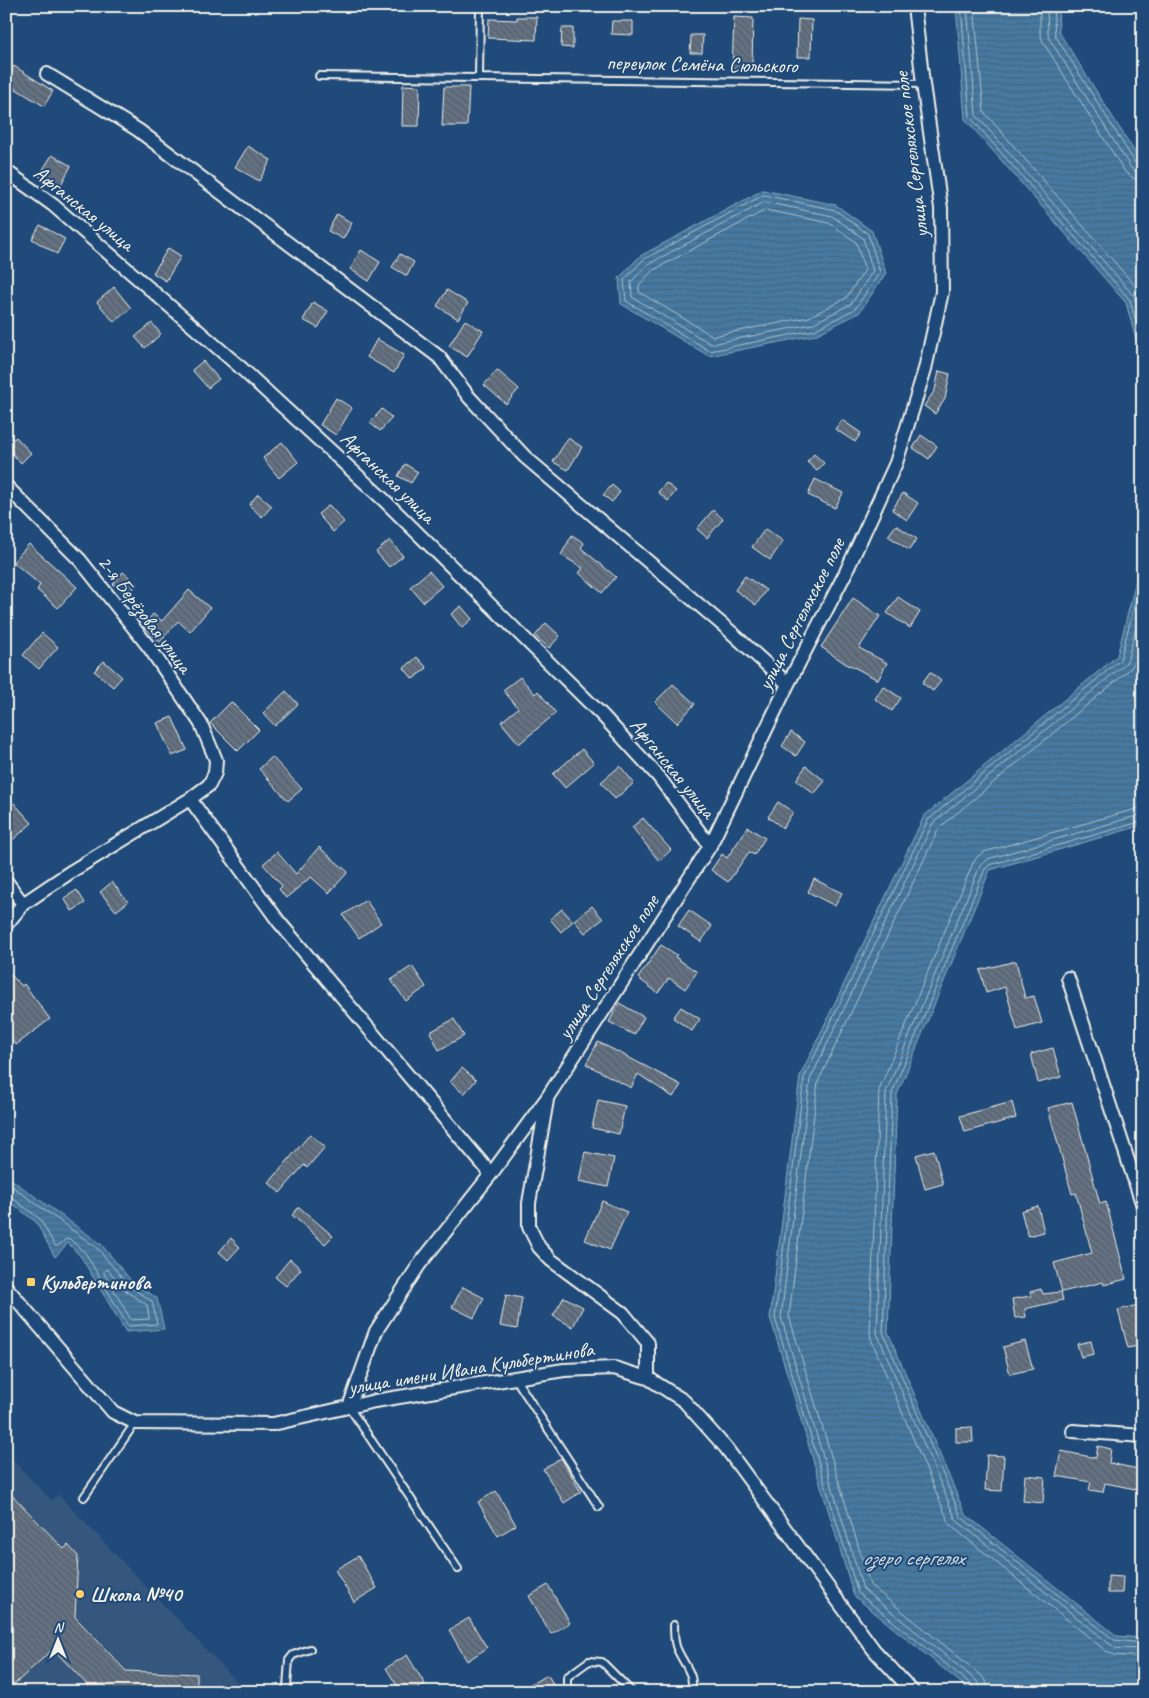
<svg xmlns="http://www.w3.org/2000/svg" width="1149" height="1698" font-family="Caveat,sans-serif">
  <style>
    .built { fill: #34567d }
    .water { fill: url(#water-rules); stroke: #8aa9be }
    .lines { fill: none; stroke-linecap: round; stroke-linejoin: round }
    .shore { stroke: #aec1cc; stroke-width: 1 }
    .building { fill: url(#building-back-hatch); stroke: #f4f1e8 }
    .lane-casing { stroke: #f4f1e8; stroke-width: 10 }
    .street-casing { stroke: #f4f1e8; stroke-width: 16 }
    .lane { stroke: #1f4a7a; stroke-width: 6 }
    .street { stroke: #1f4a7a; stroke-width: 12 }
    .poi-dot { fill: #ffd166; stroke: #1f4a7a; stroke-width: 2 }
    .labels { text-anchor: middle; stroke-width: 4; stroke-linejoin: round; paint-order: stroke }
    .street-label { font-size: 21px; fill: #f4f1e8; stroke: #1f4a7a }
    .poi-label { font-size: 21px; font-weight: bold; fill: #f4f1e8; stroke: #1f4a7a; text-anchor: start }
    .water-label { font-size: 22px; font-style: italic; fill: #dadfde; stroke: #1f4a7a }
  </style>
  <defs>
    <pattern id="water-rules" width="6" height="5" patternUnits="userSpaceOnUse" patternTransform="scale(1.25)"><rect width="6" height="5" fill="#4479a2"/><path d="M0 2.5h6" fill="none" stroke="#466379"/></pattern>
    <pattern id="building-back-hatch" width="6" height="6" patternUnits="userSpaceOnUse" patternTransform="scale(1.25)"><rect width="6" height="6" fill="#647283"/><path d="M-1 5l2 2M0 0l6 6M5-1l2 2" fill="none" stroke="#565d64"/></pattern>
  </defs>
  <rect width="100%" height="100%" fill="#1f4a7a"/>
  <filter id="ink" filterUnits="userSpaceOnUse"><feTurbulence type="fractalNoise" baseFrequency=".02" numOctaves="2"/><feDisplacementMap in="SourceGraphic" scale="10" xChannelSelector="R" yChannelSelector="G"/><feConvolveMatrix kernelMatrix="1 2 1 2 8 2 1 2 1" color-interpolation-filters="sRGB"/></filter>
  <g filter="url(#ink)">
    <path class="built" d="M6 1453 51 1500 58 1494 243 1688 239 1692H6Z"/>
    <path class="water" d="M956 6H1058L1059 32 1143 165V365L1126 303 965 119Z
      M763 190 836 205 872 231 886 273 859 313 815 335 709 356 621 304 619 278 640 256Z
      M1143 553V825L990 870 897 1095 888 1332 965 1514 1117 1636 1143 1638V1692H972L854 1596 770 1317 800 1076 924 816 1117 656Z
      M8 1177 101 1244 134 1284 157 1298 164 1329 126 1332 81 1257 68 1243 55 1257 36 1222 6 1199V1181Z"/>
    <g class="lines">
      <path class="shore" d="M961 6 970 117 1130 300 1143 346
        M967 6 976 115 1134 296 1143 323
        M974 6 984 112 1143 295
        M1040 6V33L1043 42 1125 172 1133 178 1143 181
        M1047 6 1048 33 1049 38 1131 168 1136 172 1143 173
        M1053 6 1055 35 1136 164 1143 167
        M764 195 835 210 868 234 880 272 855 309 814 330 710 351 626 301 624 280 643 260Z
        M765 202 832 216 863 238 873 271 851 304 812 324 711 344 632 297 631 282 647 265Z
        M766 210 829 223 856 242 865 270 846 298 809 317 713 336 639 292V285L652 271Z
        M1143 807 984 852 978 856 973 863 879 1090 870 1332 871 1339 950 1525 1106 1651 1115 1655 1143 1657
        M1143 814 988 859 980 866 886 1092 877 1333 956 1520 1111 1645 1116 1648 1143 1649
        M1143 821 989 865 985 869 892 1093 883 1332 961 1517 1114 1640 1143 1643
        M6 1182 97 1248 130 1287 152 1301 157 1324 128 1326 86 1254 70 1239 65 1240 58 1246H55L40 1219 11 1197 6 1196
        M105 1270H108L127 1292 147 1305 149 1317V1319L131 1320 104 1273Z
        M975 1692 973 1686 858 1593 775 1318 804 1078 928 820 1120 660 1143 573
        M981 1692 980 1686 977 1681 863 1589 781 1317 810 1080 933 823 1125 664 1128 659 1143 599
        M989 1692 987 1684 982 1676 870 1585 789 1316 818 1082 939 828 1129 670 1135 662 1143 630"/>
    </g>
    <path class="building" d="M517 17H537L536 40 488 38 489 19 517 20Z
      M734 17 753 18 752 70 732 69Z
      M798 19 812 20 811 57H797Z
      M612 21H633V35L611 34Z
      M562 28H573V48L561 47Z
      M691 35H703L702 53H690Z
      M14 66 53 91 44 106 6 83V80Z
      M403 85 420 86 419 126H402Z
      M444 87H469L467 126H442Z
      M248 146 271 160 259 181 235 167Z
      M52 155 71 166 59 188 39 176Z
      M337 214 352 223 343 239 328 231Z
      M40 225 65 239 57 254 32 239Z
      M168 248 181 256 166 281 153 273Z
      M361 250 380 262 369 281 350 269Z
      M400 254 414 262 407 276 392 267Z
      M114 287 131 308 114 322 97 302Z
      M447 290 468 303 458 319 437 306Z
      M313 302 328 311 318 328 303 320Z
      M465 320 483 331 467 357 449 346Z
      M152 323 161 334 145 348 135 337Z
      M377 339 404 355 394 373 367 357Z
      M203 361 219 379 208 388 192 370Z
      M497 370 519 389 506 404 484 385Z
      M939 371 950 374 945 399 935 414 924 406 935 390Z
      M336 398 352 408 336 435 320 425Z
      M382 409 392 418 380 431 370 423Z
      M842 420 861 433 855 442 835 429Z
      M921 435 937 446 929 459 913 448Z
      M16 437 31 453 21 463 6 447V445Z
      M568 438 582 447 568 470 553 462Z
      M282 442 298 462 279 478 263 458Z
      M814 454 824 463 817 471 807 462Z
      M405 464 418 472 411 483 398 476Z
      M815 479 843 493 835 508 808 495Z
      M666 483 676 491 668 501 658 492Z
      M612 485 620 492 612 502 603 495Z
      M903 493 918 503 907 520 892 510Z
      M258 494 272 506 262 517 249 505Z
      M329 505 344 522 333 532 318 514Z
      M713 510 723 519 707 538 697 529Z
      M896 525 917 539 909 550 888 536Z
      M765 529 783 541 770 560 752 547Z
      M572 535 584 543 581 548 616 577 602 593 579 573 583 568 561 555Z
      M390 540 403 556 389 567 376 552Z
      M29 544 77 587 58 608 37 590 40 585 13 562Z
      M429 571 442 586 423 602 410 587Z
      M123 572 137 584 127 596 113 584Z
      M745 576 766 590 756 605 735 590Z
      M189 590 210 608 190 632 178 621 160 642 143 626 153 614 162 621Z
      M898 597 920 612 910 628 887 613Z
      M853 598 880 616 859 648 887 663 878 680 850 665 849 666 821 647Z
      M461 606 472 619 462 628 451 614Z
      M546 623 560 636 549 648 535 636Z
      M42 633 58 647 39 669 23 655Z
      M417 657 427 668 413 679 404 668Z
      M104 661 122 677 113 687 94 671Z
      M930 672 941 681 933 691 922 683Z
      M520 677 535 694 538 691 556 713 519 744 501 722 518 708 503 690Z
      M673 684 695 704 677 723 655 702Z
      M883 686 901 698 892 711 875 699Z
      M286 691 298 704 275 726 263 713Z
      M231 702 259 730 238 751 210 723Z
      M172 717 187 750 172 756 157 723Z
      M791 732 805 742 796 756 782 746Z
      M582 749 594 763 565 788 553 774Z
      M272 757 302 789 288 801 259 769Z
      M620 766 634 783 615 799 601 782Z
      M806 766 825 781 814 794 796 780Z
      M778 802 793 812 783 828 768 817Z
      M14 803 32 823 6 846V809Z
      M643 818 671 850 659 861 632 827Z
      M748 827 765 838 754 855 749 852 728 882 711 870 722 854 727 858Z
      M319 847 348 872 329 893 311 877 286 898 279 889 282 886 263 864 277 852 296 874Z
      M814 879 842 893 835 906 808 892Z
      M112 882 128 902 116 911 100 892Z
      M77 890 85 903 72 911 64 898Z
      M366 900 381 923 359 938 343 915Z
      M592 906 603 919 585 933 574 920Z
      M562 909 573 921 561 932 550 919Z
      M689 910 712 926 701 942 678 926Z
      M661 945 677 955 675 957 697 972 685 989 669 978 658 993 638 978Z
      M1016 961 1025 998 1034 996 1042 1023 1017 1030 1005 987 986 993 980 970Z
      M412 966 426 987 406 1001 391 980Z
      M6 970 22 986 24 984 50 1019 16 1045 6 1032Z
      M619 1003 644 1017 634 1035 609 1022Z
      M681 1007 700 1019 692 1031 673 1018Z
      M454 1019 464 1036 439 1050 430 1032Z
      M598 1042 624 1055 681 1085 673 1097 638 1074 631 1088 586 1064Z
      M1053 1048 1061 1077 1038 1083 1031 1054Z
      M462 1068 476 1080 464 1094 450 1082Z
      M598 1100 625 1106 619 1134 592 1128Z
      M1012 1102 1016 1118 965 1132 960 1116Z
      M1072 1102 1100 1204 1106 1202 1126 1279 1104 1285 1103 1282 1062 1292 1054 1263 1092 1253 1076 1193 1072 1194 1048 1108Z
      M310 1134 325 1147 307 1168 304 1165 280 1193 269 1183Z
      M934 1150 943 1184 925 1189 916 1155Z
      M585 1152 614 1158 608 1187 579 1181Z
      M602 1201 627 1212 610 1250 585 1240Z
      M1038 1206 1044 1232 1028 1236 1021 1211Z
      M299 1207 333 1236 325 1244 292 1215Z
      M231 1238 240 1247 228 1260 219 1252Z
      M290 1259 301 1269 286 1286 275 1277Z
      M463 1287 484 1298 474 1318 452 1307Z
      M1041 1289 1043 1294 1061 1292 1063 1300 1025 1309 1026 1317 1015 1318 1012 1299 1031 1296 1030 1292Z
      M506 1295 522 1298 517 1329 500 1326Z
      M564 1297 583 1307 573 1327 553 1316Z
      M1138 1305 1143 1322V1345L1128 1348 1118 1310Z
      M1025 1341 1033 1369 1010 1374 1003 1347Z
      M1091 1341 1094 1354 1081 1357 1077 1344Z
      M972 1427 973 1442H956V1428Z
      M1098 1446 1111 1449 1109 1463 1143 1470 1140 1490 1105 1483 1103 1492 1089 1490 1091 1482 1056 1476 1061 1451 1096 1458Z
      M987 1455 1004 1456 1002 1491 985 1490Z
      M561 1458 581 1492 564 1503 543 1469Z
      M1025 1475 1045 1477 1043 1503 1023 1501Z
      M6 1489 64 1549 68 1545 78 1556 75 1617 126 1671 197 1674V1692H94L53 1649 6 1692Z
      M496 1491 516 1525 498 1536 478 1502Z
      M358 1556 377 1588 354 1602 335 1570Z
      M1108 1576 1123 1577 1122 1593H1108Z
      M548 1585 570 1623 551 1634 529 1596Z
      M469 1618 487 1648 467 1661 449 1630Z
      M407 1655 425 1684 412 1692H401L386 1668Z
      M548 1675 557 1692H515Z"/>
    <g class="lines">
      <defs>
        <path id="lane" d="M319 76 923 84
          M479 77 480 6
          M515 1378 599 1507
          M349 1407 458 1569
          M84 1497 135 1423
          M674 1625C674 1632 674 1640 676 1646 680 1660 698 1676 690 1692
          M283 1692 287 1687 289 1660 293 1655 310 1649
          M567 1692V1677L589 1661 602 1662 632 1692"/>
        <path id="street" d="M47 74 138 130 439 357 469 397 525 457 731 632 788 684
          M6 171 53 205 240 367 384 500 603 716 658 776 710 846
          M6 486 80 560 149 647 201 724 216 760 215 773 209 785 190 799 72 871 23 904 6 925
          M190 799 279 922 491 1174 419 1265 376 1331 349 1407
          M6 881 23 904
          M1068 978 1143 1206
          M547 1100 529 1203V1227L539 1247 551 1260 623 1313 648 1343V1378
          M491 1174 547 1098 710 846 788 684 845 574 896 463 925 369 942 292 941 208 923 84 914 6
          M6 1287 113 1412 135 1423 273 1424 375 1401 564 1370 614 1368 648 1378 684 1401 726 1448 874 1650 913 1692
          M1073 1431 1143 1436"/>
      </defs>
      <use href="#lane" class="lane-casing"/>
      <use href="#street" class="street-casing"/>
      <use href="#lane" class="lane"/>
      <use href="#street" class="street"/>
    </g>
  </g>
  <g class="poi-dot">
    <rect x="26" y="1277" width="10" height="10" rx="2.5"/>
    <circle cx="80" cy="1594" r="5"/>
  </g>
  <g class="labels">
    <g class="street-label">
      <text transform="translate(702 64) rotate(1)" y="7">переулок Семёна Сюльского</text>
      <text transform="translate(911 155) rotate(-97)" y="7">улица Сергеляхское поле</text>
      <text transform="translate(84 208) rotate(39)" y="7">Афганская улица</text>
      <text transform="translate(388 477) rotate(44)" y="7">Афганская улица</text>
      <text transform="translate(145 614) rotate(53)" y="7">2-я Берёзовая улица</text>
      <text transform="translate(801 614) rotate(-63)" y="7">улица Сергеляхское поле</text>
      <text transform="translate(673 768) rotate(51)" y="7">Афганская улица</text>
      <text transform="translate(608 967) rotate(-57)" y="7">улица Сергеляхское поле</text>
      <text transform="translate(471 1368) rotate(-9)" y="7">улица имени Ивана Кульбертинова</text>
    </g>
    <g class="poi-label">
      <text x="41" y="1289">Кульбертинова</text>
      <text x="90" y="1601">Школа №40</text>
    </g>
    <g class="water-label">
      <text x="913" y="1565">озеро сергелях</text>
    </g>
  </g>
  <rect width="1149" height="1698" fill="none" stroke="#1f4a7a" stroke-width="25"/>
  <rect x="12" y="12" width="1124" height="1673" fill="none" stroke="#f4f1e8" stroke-width="2" filter="url(#ink)"/>
  <g transform="translate(58 1640)" stroke="#1f4a7a" stroke-width="4" paint-order="stroke">
  <path d="M0-4L9 19L0 12L-9 19Z" fill="#f4f1e8"/>
  <text y="-8" font-size="14" font-weight="bold" text-anchor="middle" fill="#f4f1e8">N</text>
  </g>
</svg>
